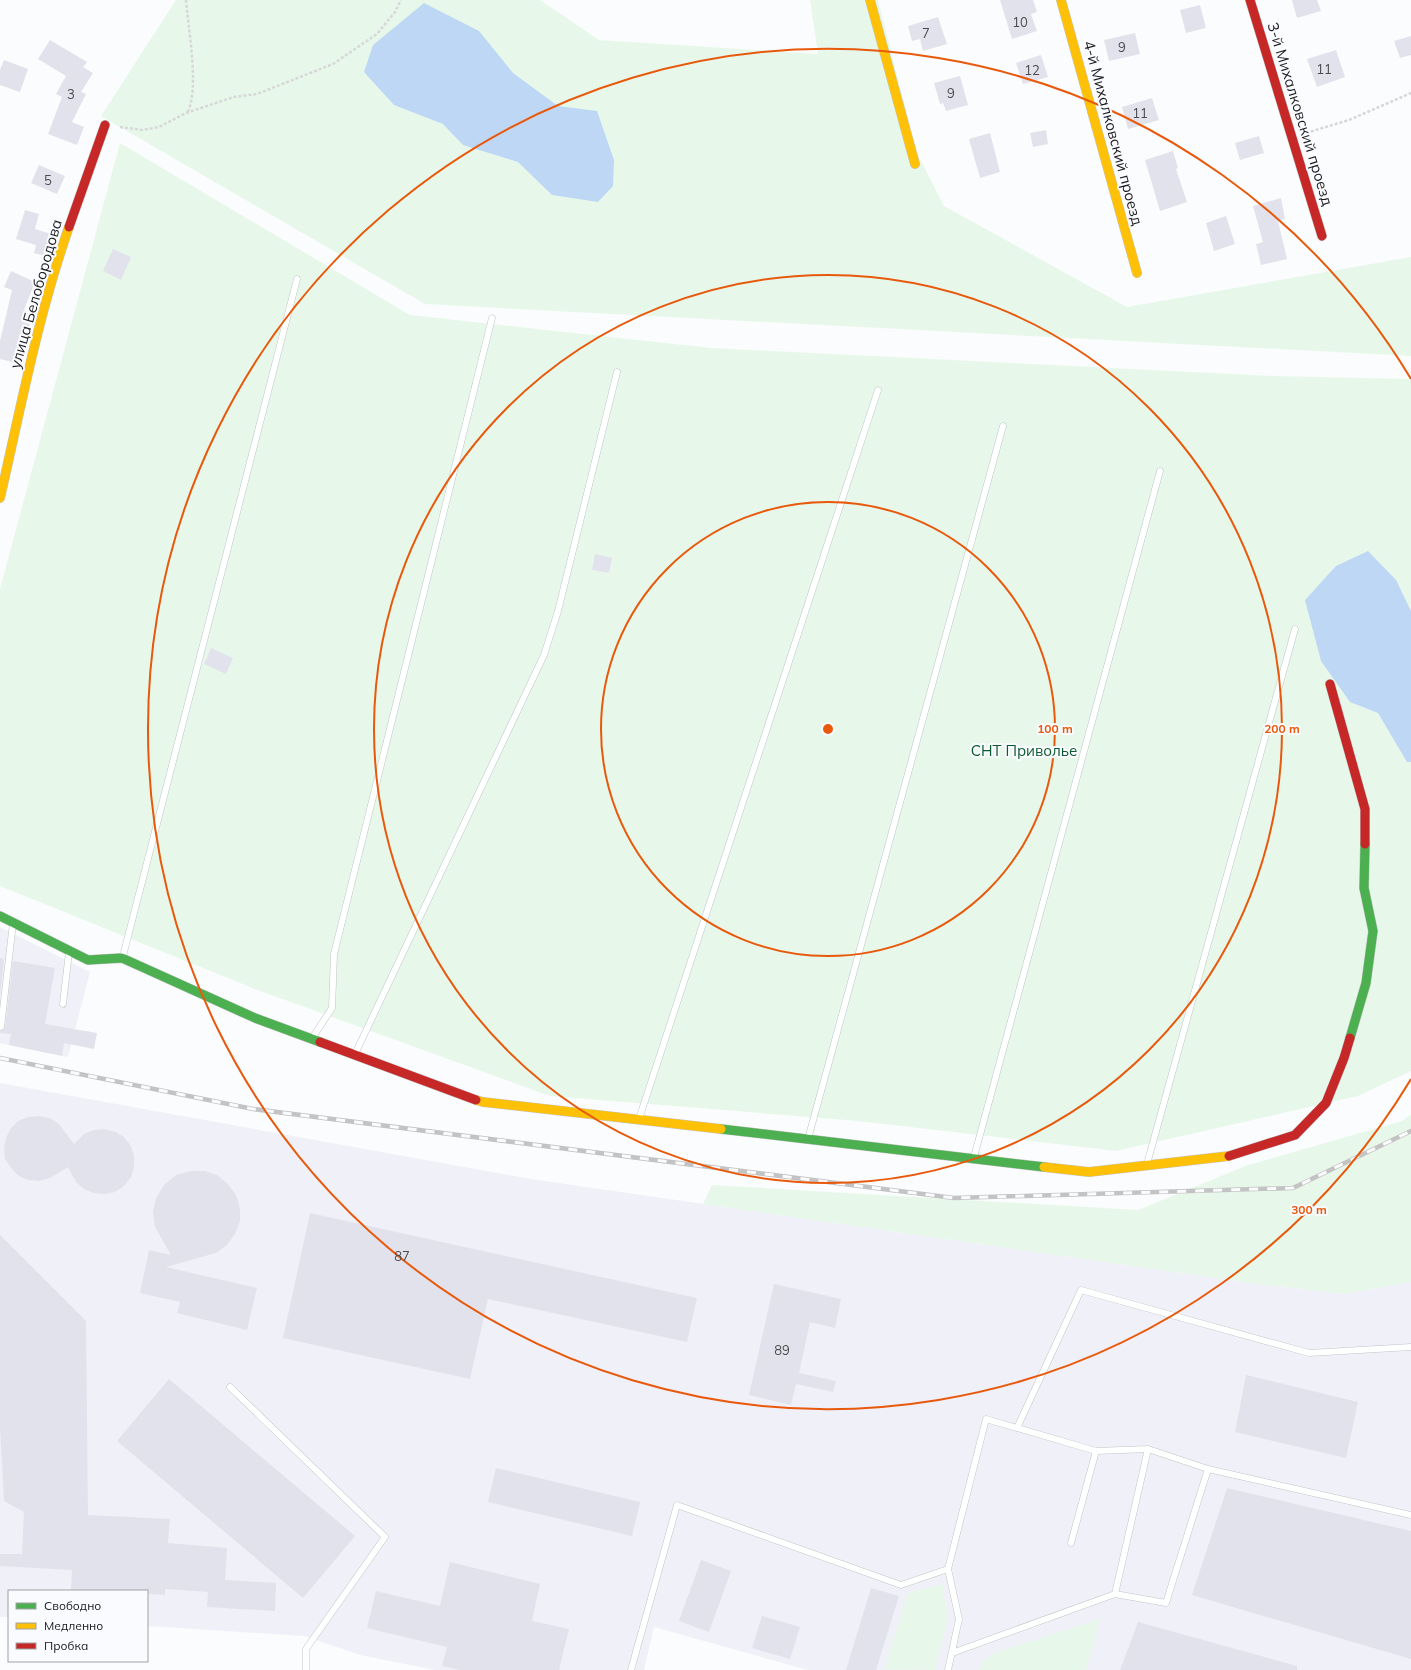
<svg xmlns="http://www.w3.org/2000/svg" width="1411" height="1670" font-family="Mulish,sans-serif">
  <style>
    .built { fill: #f0f0f8 }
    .green { fill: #e7f8eb }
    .water { fill: #bdd7f5 }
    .building { fill: #e2e2ec }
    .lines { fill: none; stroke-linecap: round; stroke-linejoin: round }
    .lane-casing { stroke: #c4c4c6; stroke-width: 7 }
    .fast-casing { stroke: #c4c4c6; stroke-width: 10 }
    .slow-casing { stroke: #c4c4c6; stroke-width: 10 }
    .jam-casing { stroke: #c4c4c6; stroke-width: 10 }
    .path { stroke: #d7d7d8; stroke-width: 2.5; stroke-dasharray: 3 2; stroke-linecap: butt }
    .lane { stroke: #feffff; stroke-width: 6 }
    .fast { stroke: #4caf50; stroke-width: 9 }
    .slow { stroke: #ffc107; stroke-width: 9 }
    .jam { stroke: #c62828; stroke-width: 9 }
    .rail-casing { stroke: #c3c3c3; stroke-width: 4.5 }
    .rail { stroke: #fafbfe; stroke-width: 3; stroke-dasharray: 9; stroke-linecap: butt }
    .ring { fill: none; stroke: #e8590c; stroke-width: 2 }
    .labels { text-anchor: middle; stroke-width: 4; stroke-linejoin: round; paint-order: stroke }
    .number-label { font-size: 13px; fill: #4b4b4f }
    .street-label { font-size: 15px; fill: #19191b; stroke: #fafbfe }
    .park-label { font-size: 15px; fill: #0c5a2f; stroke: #fafbfe }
    .centre { fill: #e8590c; stroke: #fafbfe; stroke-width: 2 }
    .ring-label { font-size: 12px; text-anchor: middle; font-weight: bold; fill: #e8590c; stroke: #fafbfe; stroke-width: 4; stroke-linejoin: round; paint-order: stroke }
  </style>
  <rect width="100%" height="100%" fill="#fbfcfd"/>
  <path class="built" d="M0 927 90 972 68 1057 0 1043Z
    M0 1083 531 1179 1250 1283 1344 1294 1411 1282V1670H808L654 1627 644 1670H435L360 1655 304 1636 147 1626V1591H9V1617H0Z"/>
  <path class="green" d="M176 0H540L599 40 818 54 810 0H878L917 153 944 206 1127 307 1411 257V356L425 304 101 116Z
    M120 143 410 315 711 348 1273 376 1411 379V1071L1358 1096 1116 1151 858 1121 550 1096 255 989 0 886V589Z
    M1411 1114V1282L1344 1294 1250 1283 703 1204 712 1185 1138 1210 1248 1165 1402 1121Z
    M942 1584 948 1618 935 1670 884 1669 908 1593Z
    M1100 1619 1086 1670H978L983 1661 994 1653Z"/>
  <path class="water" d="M424 3 479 31 513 73 558 106 597 111 614 160 613 186 598 202 552 195 518 162 463 145 443 124 394 105 364 72 373 45Z
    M1368 551 1396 580 1411 611V762H1407L1378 713 1350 702 1321 661 1305 600 1336 566Z"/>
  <path class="building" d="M1000 0H1033L1037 12 1031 14 1037 31 1012 39Z
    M1292 0H1317L1321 11 1297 18Z
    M1200 5 1206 28 1186 33 1180 10Z
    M938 17 947 44 923 51 920 39 912 41 908 26Z
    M1135 33 1140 54 1109 61 1104 40Z
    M1411 36V55L1400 58 1394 41Z
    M50 40 87 62 83 67 93 73 81 92 86 94 72 122 84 127 77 145 48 134 62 97 56 94 66 76 38 59Z
    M1336 50 1345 77 1317 87 1307 59Z
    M1041 55 1048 77 1023 84 1016 63Z
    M4 60 28 69 20 92 0 85V70Z
    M960 76 968 105 946 111 943 103 940 104 934 83Z
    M1152 98 1159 120 1128 129 1122 107Z
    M1046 130 1048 144 1033 147 1030 133Z
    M990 133 1000 172 980 178 969 139Z
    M1259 136 1264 153 1240 160 1235 143Z
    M1173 151 1178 168 1176 169 1187 202 1160 211 1145 160Z
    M39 165 65 176 57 194 31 183Z
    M1281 198 1285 219 1278 221 1287 259 1261 265 1256 244 1263 242 1253 206Z
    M25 210 39 214 35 229 51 234 45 256 34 253 36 245 16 239Z
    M1226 216 1235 244 1214 251 1206 223Z
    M113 249 131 257 121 280 103 271Z
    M11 271 35 282 24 310H26L23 322 30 324 20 364 0 359V341L12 290 4 287Z
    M595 554 612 558 609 573 592 570Z
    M211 648 233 658 226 674 204 664Z
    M0 958 4 959 0 996Z
    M13 961 55 968 45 1024 97 1033 94 1049 64 1043 62 1056 9 1045 11 1034 0 1033V1031H3L5 1028Z
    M39 1116 50 1118 59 1124 74 1144 84 1134 94 1130 104 1129 115 1132 124 1137 131 1146 134 1156V1167L131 1177 124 1186 115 1192 105 1194 94 1193 84 1189 76 1182 68 1167 50 1178 39 1181 28 1180 19 1176 11 1168 5 1159 4 1148 6 1138 11 1128 18 1121 28 1117Z
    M190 1171H205L217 1175 228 1184 236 1195 240 1208V1221L235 1234 227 1245 216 1253 166 1267 257 1288 247 1330 177 1313 180 1302 140 1293 149 1250 171 1255 155 1227 153 1212 156 1198 164 1185 176 1175Z
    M310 1213 697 1298 687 1342 488 1299 470 1379 283 1338Z
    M0 1235 86 1321 88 1515 170 1519 168 1543 227 1548 225 1580 276 1583 275 1611 207 1607 208 1592 165 1589V1595L147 1594V1591L71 1590 72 1570 0 1566V1554H22L24 1512 4 1501 0 1427Z
    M774 1284 841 1299 835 1328 810 1322 799 1373 836 1381 833 1392 796 1384 791 1405 749 1395Z
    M1246 1375 1358 1402 1346 1458 1235 1432Z
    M169 1379 355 1536 303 1598 117 1441Z
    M496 1468 640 1502 632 1536 488 1502Z
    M1227 1488 1411 1531V1659L1192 1595Z
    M701 1560 731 1571 709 1632 679 1621Z
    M450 1562 540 1584 532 1621 569 1629 559 1670H460L442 1666 447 1647 367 1628 376 1591 440 1606Z
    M871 1588 899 1596 876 1670H846Z
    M762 1616 800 1627 790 1659 752 1648Z
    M1138 1622 1297 1666V1670H1120Z"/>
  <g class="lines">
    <defs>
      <path id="lane" d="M123 956 297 279
        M63 1004 69 952
        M1 1027 13 923
        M313 1037 332 1008 334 954 492 318
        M355 1054 544 655 558 611 617 372
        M639 1119 878 390
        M808 1139 1003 426
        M974 1157 1160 471
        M1147 1164 1295 629
        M230 1387 385 1537 306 1649V1670
        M1017 1428 1081 1290 1309 1353 1411 1347
        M1096 1451 1148 1449 1208 1469 1411 1515
        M1115 1594 1148 1449
        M952 1653 1115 1594 1166 1603 1208 1469
        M631 1670 677 1505 901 1585 948 1569
        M948 1670 959 1619 948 1569 986 1419 1096 1451 1071 1543"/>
      <path id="fast" d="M0 916 88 960 122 958 255 1018 320 1042
        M1350 1038 1366 983 1373 931 1364 888 1365 844
        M721 1129 1044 1167"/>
      <path id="slow" d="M870 0 915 164
        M1061 0 1137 273
        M0 498C21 407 38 315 69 227
        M476 1100 483 1102 721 1129
        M1044 1167 1089 1172 1229 1156"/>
      <path id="jam" d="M1250 0 1322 236
        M69 227 105 125
        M1330 684 1365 809V844
        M320 1042 476 1100
        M1229 1156 1295 1135 1326 1103 1344 1058 1350 1038"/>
    </defs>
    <use href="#lane" class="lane-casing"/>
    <use href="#fast" class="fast-casing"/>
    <use href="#slow" class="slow-casing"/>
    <use href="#jam" class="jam-casing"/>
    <path class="path" d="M186 0C188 26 200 92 187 113
      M120 127 142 130 159 127 186 113 234 97 257 94 333 64 377 34 395 12 401 0
      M1306 133 1349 120 1411 93"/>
    <use href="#lane" class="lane"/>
    <use href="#fast" class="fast"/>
    <use href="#slow" class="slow"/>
    <use href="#jam" class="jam"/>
    <defs>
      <path id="rail" d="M0 1058 253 1109 954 1198 1293 1188 1411 1131"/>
    </defs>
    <use href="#rail" class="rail-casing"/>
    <use href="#rail" class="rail"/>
  </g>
  <g class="ring">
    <circle cx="828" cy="729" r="227"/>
    <circle cx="828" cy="729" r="454"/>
    <path d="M1411 1079A680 680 0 1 1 1411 379"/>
  </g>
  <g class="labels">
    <g class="number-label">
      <text x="1020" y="27">10</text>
      <text x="926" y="38">7</text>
      <text x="1122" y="52">9</text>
      <text x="1324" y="74">11</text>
      <text x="1032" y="75">12</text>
      <text x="951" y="98">9</text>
      <text x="71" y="99">3</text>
      <text x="1140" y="118">11</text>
      <text x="48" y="185">5</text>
      <text x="402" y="1261">87</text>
      <text x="782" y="1355">89</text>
    </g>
    <g class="street-label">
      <text transform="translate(1300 114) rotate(73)" y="5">3-й Михалковский проезд</text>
      <text transform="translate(1113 133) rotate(75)" y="5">4-й Михалковский проезд</text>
      <text transform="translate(36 294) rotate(-74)" y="5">улица Белобородова</text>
    </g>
    <g class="park-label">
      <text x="1024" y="756">СНТ Приволье</text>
    </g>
  </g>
  <circle cx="828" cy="729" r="6" class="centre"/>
  <g class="ring-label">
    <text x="1055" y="733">100 m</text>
    <text x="1282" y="733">200 m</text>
    <text x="1309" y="1214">300 m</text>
  </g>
  <rect x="8" y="1590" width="140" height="72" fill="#fafbfe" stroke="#a0a1a3"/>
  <rect x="16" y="1603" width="20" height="6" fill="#4caf50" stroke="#a0a1a3"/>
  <text x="44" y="1610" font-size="12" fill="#19191b">Свободно</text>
  <rect x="16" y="1623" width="20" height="6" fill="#ffc107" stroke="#a0a1a3"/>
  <text x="44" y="1630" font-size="12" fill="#19191b">Медленно</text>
  <rect x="16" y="1643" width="20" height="6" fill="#c62828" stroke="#a0a1a3"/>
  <text x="44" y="1650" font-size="12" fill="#19191b">Пробка</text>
</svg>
